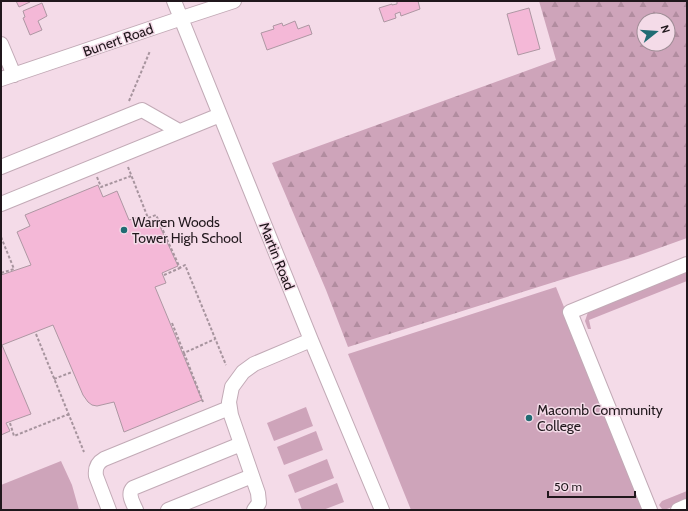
<svg xmlns="http://www.w3.org/2000/svg" width="688" height="511" font-family="Cabin,sans-serif">
  <style>
    .grass { fill: #cea4ba }
    .forest { fill: url(#forest-firs); fill-rule: evenodd }
    .building { fill: #f4b8d7; stroke: #ae97a3 }
    .lines { fill: none; stroke-linecap: round; stroke-linejoin: round }
    .minor-casing { stroke: #c2aab6; stroke-width: 16 }
    .path { stroke: #a7949e; stroke-width: 2; stroke-dasharray: 3 2; stroke-linecap: butt }
    .minor { stroke: #fff; stroke-width: 14 }
    .poi-dot { fill: #206b73; stroke: #f4dbe8; stroke-width: 1.5 }
    .labels { text-anchor: middle; stroke-width: 3; stroke-linejoin: round; paint-order: stroke }
    .street-label { font-size: 14px; fill: #20171c; stroke: #f4dbe8 }
    .poi-label { font-size: 14px; fill: #20171c; stroke: #f4dbe8; text-anchor: start }
  </style>
  <defs>
    <pattern id="forest-firs" width="22" height="20" patternUnits="userSpaceOnUse"><rect width="22" height="20" fill="#cea4ba"/><path d="M5 1l3.5 6h-7zM16 11l3.5 6h-7z" fill="#b18c9f"/></pattern>
  </defs>
  <rect width="100%" height="100%" fill="#f4dbe8"/>
  <path class="grass" d="M687 271V281L589 320 591 329H588L585 321 588 312 593 309Z
    M556 287 645 510H411L348 354Z
    M306 407 313 426 274 441 267 423Z
    M316 431 323 450 284 465 277 447Z
    M327 459 334 478 295 493 288 475Z
    M61 461 72 485 79 510H1V485Z
    M337 483 344 502 323 510H302L298 499Z
    M687 491V501L667 509H662L659 505 662 501Z"/>
  <path class="forest" d="M539 1H687V238L637 256 348 347 326 290 272 163 556 60ZM644 20H668V44H644Z"/>
  <path class="building" d="M16 1H30V2L19 7Z
    M397 1H418L420 9 401 16 400 12 395 14 396 18 384 22 379 8 392 4V5L397 4Z
    M42 3 47 16 38 21 42 30 30 35 23 18 25 17 23 11Z
    M529 8 540 49 518 55 507 14Z
    M295 21 298 29 309 25 312 34 267 50 261 33 274 29 273 26 282 23 283 26Z
    M98 185 103 197 117 191 129 220 140 217 143 225 157 220 178 266 162 273 166 283 155 287 202 400 124 432 114 402 97 406 92 405 88 402 83 395 53 325 2 345 31 414 6 423 10 431 1 435V275L31 265 17 232 30 226 25 215Z"/>
  <g class="lines">
    <defs>
      <path id="minor" d="M174 1 311 340 382 510
        M1 44 14 75
        M1 79 182 18 234 1
        M1 167 142 110 179 131
        M1 204 220 115
        M109 510 96 476C95 468 97 463 104 459L229 408
        M136 510C133 503 127 494 133 488L241 444
        M168 510 252 476
        M254 510 259 503 258 493 231 415 229 402 232 387 243 372 254 364 311 340
        M650 510 570 312 687 264
        M678 510 687 506"/>
    </defs>
    <use href="#minor" class="minor-casing"/>
    <path class="path" d="M129 101 150 51
      M128 167 148 218 156 215 180 268 185 265 226 365
      M97 177 101 187 131 176
      M1 237 14 269 1 273
      M164 275 180 268
      M172 323 184 353 215 339
      M36 334 84 452
      M184 353 203 402
      M54 379 72 372
      M10 423 14 436 69 414"/>
    <use href="#minor" class="minor"/>
  </g>
  <g class="poi-dot">
    <circle cx="124" cy="230" r="4"/>
    <circle cx="529" cy="418" r="4"/>
  </g>
  <g class="labels">
    <g class="street-label">
      <text transform="translate(118 40) rotate(-19)" y="5">Bunert Road</text>
      <text transform="translate(277 256) rotate(68)" y="5">Martin Road</text>
    </g>
    <g class="poi-label">
      <text x="132" y="227">Warren Woods<tspan x="132" dy="16">Tower High School</tspan></text>
      <text x="537" y="415">Macomb Community<tspan x="537" dy="16">College</tspan></text>
    </g>
  </g>
  <rect width="688" height="511" fill="none" stroke="#20171c" stroke-width="4"/>
  <g transform="translate(656 32) rotate(73)"><circle r="19" fill="#f4dbe8" stroke="#9f8d96"/>
  <path d="M0-3L7 15L0 10L-7 15Z" fill="#206b73"/>
  <text y="-6" font-size="11" font-weight="bold" text-anchor="middle" fill="#20171c">N</text>
  </g>
  <path d="M548 491v6h87v-6" fill="none" stroke="#20171c" stroke-width="2"/>
  <text x="554" y="491" font-size="12" fill="#20171c" stroke="#f4dbe8" stroke-width="3" paint-order="stroke">50 m</text>
</svg>
